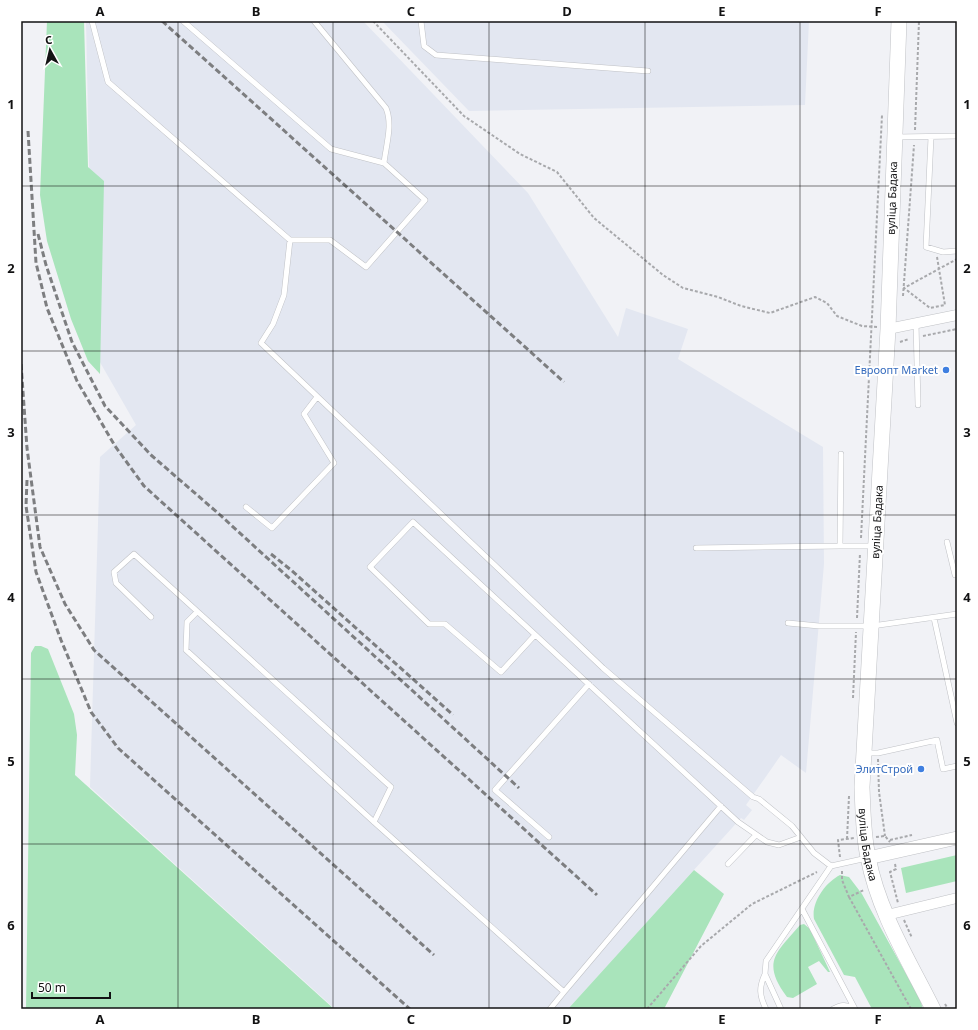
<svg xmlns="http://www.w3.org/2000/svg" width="978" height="1030" font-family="'Noto Sans',sans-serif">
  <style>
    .built { fill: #e3e7f1 }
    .green { fill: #a9e4bb }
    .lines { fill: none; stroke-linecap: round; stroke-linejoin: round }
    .service-casing { stroke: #c0c2c6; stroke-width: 6 }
    .minor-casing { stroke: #c0c2c6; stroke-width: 11 }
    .tertiary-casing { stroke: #c0c2c6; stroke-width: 14 }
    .secondary-casing { stroke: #c0c2c6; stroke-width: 16 }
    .path { stroke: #a8a9ac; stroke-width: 2; stroke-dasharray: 3 2; stroke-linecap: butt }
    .service { stroke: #fff; stroke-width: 5 }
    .minor { stroke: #fff; stroke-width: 10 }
    .tertiary { stroke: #fff; stroke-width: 13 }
    .secondary { stroke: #fff; stroke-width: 15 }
    .rail { stroke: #7d7e80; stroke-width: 3; stroke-dasharray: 6 3; stroke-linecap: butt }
    .grid { fill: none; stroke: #121213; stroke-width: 1; stroke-opacity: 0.55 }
    .shop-dot { fill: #3f7fe0; stroke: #fff; stroke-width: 1.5 }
    .labels { text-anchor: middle; stroke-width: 4; stroke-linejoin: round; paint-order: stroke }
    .street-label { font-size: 11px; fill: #121213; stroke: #fff }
    .shop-label { font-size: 11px; fill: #366cbe; stroke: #fff; text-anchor: end }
    .neatline { fill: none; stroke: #121213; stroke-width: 1.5 }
    .grid-label { font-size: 13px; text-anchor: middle; font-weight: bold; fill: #121213 }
  </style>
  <rect width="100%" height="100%" fill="#f1f2f6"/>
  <path class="built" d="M86 21H363L528 193 618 337 626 308 688 329 678 359 823 447 824 564 806 773 781 755 746 805 752 810 744 820 741 818 568 1009H335L90 787 100 457 136 425 93 350Z
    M382 21H809L805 105 469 111Z"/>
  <path class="green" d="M47 21H84L88 167 104 181 100 374 88 361 71 319 47 241 40 195Z
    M35 646H41L48 649 74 714 77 735 75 775 334 1009H26L31 653Z
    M957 855V881L906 893 901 868Z
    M694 870 724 894 664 1009H568Z
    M840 875 849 877 862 894 920 999 923 1009H872L855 977 844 975 814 919C811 902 826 882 840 875Z
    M804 924 810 929 830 972H828L819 961 808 967 817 984 793 998 787 997C761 962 776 953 800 925Z"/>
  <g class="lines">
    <defs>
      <path id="service" d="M92 21 108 82 290 240 284 295 273 324 261 343 603 668 753 797 759 799 792 826 814 853 831 866 867 858
        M183 21 331 149 384 163 425 200 366 267 330 240H290
        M314 21 386 108C393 125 386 145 384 163
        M421 21 424 46 436 55 648 71
        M897 137 957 136
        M931 137 926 247 943 252 957 251
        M916 323 918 405
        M841 454 840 546H875
        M246 507 272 528 334 463 304 414 317 397
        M947 542 955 575H957
        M696 548 840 546
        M197 612 187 622 186 650 374 822 564 992 550 1009
        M151 617 116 583 114 572 134 554 391 787 374 822
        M934 618 957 723
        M788 623 819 626H872L957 614
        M535 635 501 672 445 624H429L370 567 413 522 738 822 767 842 779 845 801 837
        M866 753H878L937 740 943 769 957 766
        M549 837 495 790 589 684
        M728 864 755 836
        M802 909 855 1009
        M765 974C759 987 759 995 766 1009
        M564 992 721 806
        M781 1009 765 974 766 961 831 866
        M833 1009C841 1005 845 1004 854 1008"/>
      <path id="minor" d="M888 329 957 315
        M887 915 957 898"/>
      <path id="tertiary" d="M868 858 957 838"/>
      <g id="secondary">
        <path id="s1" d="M899 21 888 329 862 787C863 810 863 834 868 857 878 911 909 961 933 1009"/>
      </g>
    </defs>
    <use href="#service" class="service-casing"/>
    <use href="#minor" class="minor-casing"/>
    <use href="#tertiary" class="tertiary-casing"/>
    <use href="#secondary" class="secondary-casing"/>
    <path class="path" d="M373 21 464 116 520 154 557 172 594 218 663 275 683 288 718 297 741 306 770 313 815 297 827 303 837 316 862 326 877 327
      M915 130 919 21
      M937 257 945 305 930 308 904 288 957 259
      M903 296 914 145
      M923 336 957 329
      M900 342 909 339
      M861 538 882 115
      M857 618 860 553
      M853 698 856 632
      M878 759 879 792 885 836
      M876 837 885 836 890 842
      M847 839 849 796
      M890 840 912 835
      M840 857 838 840 854 838
      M895 864 896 869 890 872 898 903
      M842 871V880L849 897 864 890
      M849 897 911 1009
      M904 920 912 938
      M945 1004 948 1009
      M647 1009 701 946 752 904 817 872"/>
    <use href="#service" class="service"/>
    <use href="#minor" class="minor"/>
    <use href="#tertiary" class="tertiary"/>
    <use href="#secondary" class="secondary"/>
    <path class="rail" d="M162 21 564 382
      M28 131 36 263 47 308 77 381 115 446 144 486 597 895
      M38 234 46 265 72 342 105 406 151 455 219 514 519 788
      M21 364 27 448 40 547 65 604 94 650 434 955
      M27 480 26 506 36 572 61 640 91 712 118 748 410 1009
      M271 554 291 570 453 715"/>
  </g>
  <path class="grid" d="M178 21V1009M333 21V1009M489 21V1009M645 21V1009M800 21V1009M21 186H957M21 351H957M21 515H957M21 679H957M21 844H957"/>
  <g class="shop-dot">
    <circle cx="946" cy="370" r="4"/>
    <circle cx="921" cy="769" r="4"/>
  </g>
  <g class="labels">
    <g class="street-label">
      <text transform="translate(892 198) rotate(-88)" y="4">вуліца Бадака</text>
      <text transform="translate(877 522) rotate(-87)" y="4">вуліца Бадака</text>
      <text dy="4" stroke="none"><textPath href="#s1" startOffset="825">вуліца Бадака</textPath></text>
    </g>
    <g class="shop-label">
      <text x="938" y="374">Евроопт Market</text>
      <text x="913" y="773">ЭлитСтрой</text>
    </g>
  </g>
  <rect width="978" height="1030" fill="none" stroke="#ffffff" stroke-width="44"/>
  <g transform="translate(50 50) rotate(352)" stroke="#ffffff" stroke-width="3" paint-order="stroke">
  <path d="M0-3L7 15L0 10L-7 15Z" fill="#121213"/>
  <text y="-6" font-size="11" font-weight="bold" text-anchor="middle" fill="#121213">С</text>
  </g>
  <path d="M32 992v6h78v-6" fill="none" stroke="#121213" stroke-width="2"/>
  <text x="38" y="992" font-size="12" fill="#121213" stroke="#ffffff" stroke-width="3" paint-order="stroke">50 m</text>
  <rect x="22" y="22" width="934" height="986" class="neatline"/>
  <g class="grid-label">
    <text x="100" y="16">A</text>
    <text x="256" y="16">B</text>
    <text x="411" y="16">C</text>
    <text x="567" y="16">D</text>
    <text x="722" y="16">E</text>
    <text x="878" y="16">F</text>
    <text x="11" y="109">1</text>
    <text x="967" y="109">1</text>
    <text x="11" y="273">2</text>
    <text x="967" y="273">2</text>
    <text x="11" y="437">3</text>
    <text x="967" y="437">3</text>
    <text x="11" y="602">4</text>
    <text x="967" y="602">4</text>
    <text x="11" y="766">5</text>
    <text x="967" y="766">5</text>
    <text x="11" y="930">6</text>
    <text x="967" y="930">6</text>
    <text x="100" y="1024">A</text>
    <text x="256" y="1024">B</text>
    <text x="411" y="1024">C</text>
    <text x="567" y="1024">D</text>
    <text x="722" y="1024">E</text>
    <text x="878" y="1024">F</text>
  </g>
</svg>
